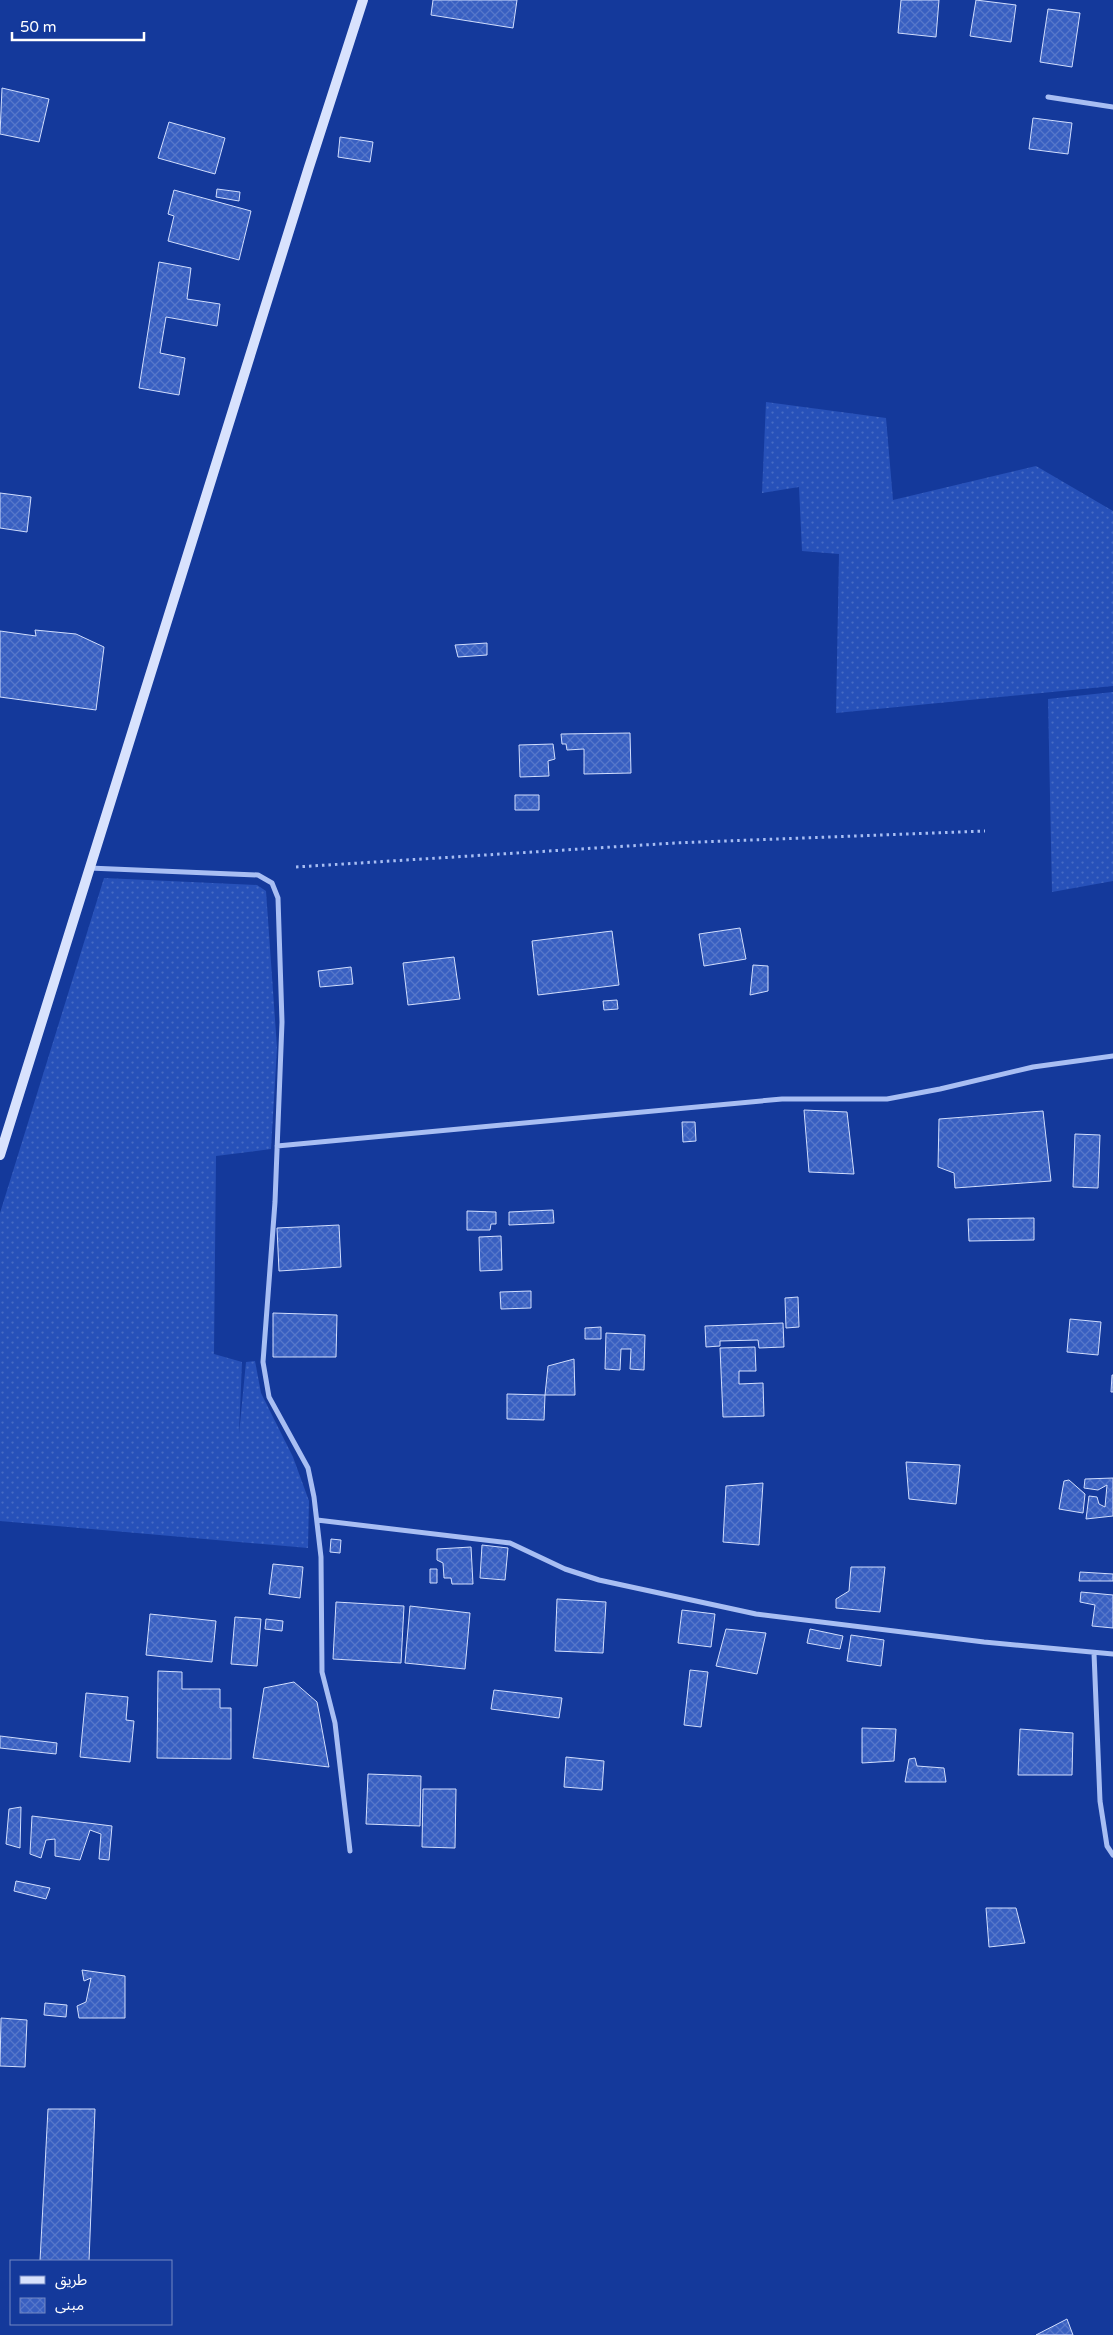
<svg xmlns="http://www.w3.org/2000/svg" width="1113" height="2335" font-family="'Varela Round','Noto Sans Arabic',sans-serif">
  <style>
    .grass { fill: url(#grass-dots) }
    .building { fill: url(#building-cross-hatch); stroke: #d0ddfd }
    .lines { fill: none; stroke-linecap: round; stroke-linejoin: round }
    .path { stroke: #a8bef3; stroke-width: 3; stroke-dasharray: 2.5 4; stroke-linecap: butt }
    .street { stroke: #a8bef3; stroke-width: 5 }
    .secondary { stroke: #d8e2fd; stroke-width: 10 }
  </style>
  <defs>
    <pattern id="grass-dots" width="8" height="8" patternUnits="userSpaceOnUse" patternTransform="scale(1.25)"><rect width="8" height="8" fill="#2751b9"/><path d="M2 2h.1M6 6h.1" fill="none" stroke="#476bc4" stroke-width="1.8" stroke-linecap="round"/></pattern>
    <pattern id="building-cross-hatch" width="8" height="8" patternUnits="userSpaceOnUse" patternTransform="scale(1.25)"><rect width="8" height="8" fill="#385fc1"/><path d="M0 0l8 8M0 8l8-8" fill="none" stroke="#5677ca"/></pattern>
  </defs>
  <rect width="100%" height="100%" fill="#14399b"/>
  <path class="grass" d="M766 402 886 418 893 500 1036 466 1113 511V686L836 713 839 554 802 551 799 487 762 493Z
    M1113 692V881L1052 892 1048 699Z
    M104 878 257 885 266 891 277 1048 271 1149 216 1156 214 1354 242 1362 239 1434 246 1362 255 1361 261 1393 293 1457 309 1501 308 1548 0 1521V1213Z"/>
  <path class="building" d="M433 0H517L513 28 431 15Z
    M901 0H939L936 37 898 33Z
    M976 0 1016 5 1011 42 970 36Z
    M1048 9 1080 13 1072 67 1040 62Z
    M2 88 49 99 39 142 0 134Z
    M1033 118 1072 123 1068 154 1029 149Z
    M169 122 225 138 215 174 158 158Z
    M340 137 373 142 370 162 338 157Z
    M217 189 240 192 239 201 216 197Z
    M174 190 251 211 239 260 168 241 174 216 168 214Z
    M159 262 191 268 187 299 220 304 217 326 166 317 160 353 185 358 179 395 139 388Z
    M0 493 31 497 27 532 0 528Z
    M35 630 76 634 104 647 96 710 0 697V631L36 636Z
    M487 643V655L458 657 455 645Z
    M630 733 631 773 584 774V749L567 750 566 744H562L561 734Z
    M553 744 555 759 548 761 549 776 520 777 519 745Z
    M515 795H539V810H515Z
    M740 928 746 959 704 966 699 934Z
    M612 931 619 985 538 995 532 941Z
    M454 957 460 999 408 1005 403 963Z
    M753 965 768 966V991L750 995Z
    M351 967 353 984 320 987 318 971Z
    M617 1000 618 1009 604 1010 603 1001Z
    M804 1110 847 1112 854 1174 809 1172Z
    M1043 1111 1051 1181 955 1188 954 1173 938 1167 939 1119Z
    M682 1122H695L696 1141 683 1142Z
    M1075 1134 1100 1135 1098 1188 1073 1187Z
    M553 1210 554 1223 509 1225V1212Z
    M467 1211 496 1212V1224H491L490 1230H467Z
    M1034 1218V1240L969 1241 968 1219Z
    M339 1225 341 1267 279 1271 277 1228Z
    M501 1236 502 1270 480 1271 479 1237Z
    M531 1291V1308L501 1309 500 1292Z
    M798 1297 799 1327 786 1328 785 1298Z
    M273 1313 337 1315 336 1357H273Z
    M1070 1319 1101 1322 1098 1355 1067 1352Z
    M783 1323 784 1347 759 1348 758 1340 720 1341V1346L706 1347 705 1326Z
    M601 1327V1339H585V1328Z
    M606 1333 645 1335 644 1370 630 1369 631 1349H621L620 1370 605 1369Z
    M755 1347 756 1371H739V1384L763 1383 764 1416 723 1417 720 1348Z
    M574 1359 575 1395H545L548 1366Z
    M1112 1375H1113V1392H1111Z
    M507 1394 545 1395 544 1420 507 1419Z
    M906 1462 960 1465 956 1504 909 1499Z
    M1113 1478V1516L1086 1519 1089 1496 1097 1497 1099 1504 1105 1507 1107 1485 1098 1490 1084 1488 1085 1479Z
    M1069 1480 1085 1494 1083 1513 1059 1509 1064 1481Z
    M763 1483 759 1545 723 1542 726 1486Z
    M331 1539 341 1540 340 1553 330 1552Z
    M482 1545 508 1548 505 1580 480 1578Z
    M471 1547 473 1584H452L451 1578H444L443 1563 437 1560V1549Z
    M273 1564 303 1567 300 1598 269 1594Z
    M851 1567H885L880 1612 836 1608V1599L849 1591Z
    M430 1569H437V1583H430Z
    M1080 1572 1113 1574V1581H1079Z
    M1081 1592 1113 1595V1628L1092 1626 1095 1605 1080 1602Z
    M557 1599 606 1602 603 1653 555 1651Z
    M336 1602 404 1606 401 1663 333 1659Z
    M410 1606 470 1613 465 1669 405 1663Z
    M682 1610 715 1614 711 1647 678 1643Z
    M150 1614 216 1621 212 1662 146 1655Z
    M235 1617 261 1619 257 1666 231 1664Z
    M266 1619 283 1621 282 1631 265 1629Z
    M726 1629 766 1633 757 1674 716 1666Z
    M810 1629 843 1636 840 1649 807 1643Z
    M851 1635 884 1640 881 1666 847 1661Z
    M690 1670 708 1672 701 1727 684 1725Z
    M158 1671 182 1672V1689H220V1708H231V1759L157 1758Z
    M294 1682 317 1702 329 1767 253 1758 264 1688Z
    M494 1690 562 1698 559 1718 491 1709Z
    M86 1693 128 1697 126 1720 134 1721 130 1762 80 1757Z
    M862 1728 896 1729 894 1761 862 1763Z
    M1020 1729 1073 1733 1072 1775H1018Z
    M0 1736 57 1743 56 1754 0 1748Z
    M566 1757 604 1761 602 1790 564 1787Z
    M915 1758 917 1766 944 1768 946 1782H905L909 1759Z
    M368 1774 421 1776 420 1826 366 1824Z
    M423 1789H456L455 1848 422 1847Z
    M21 1807 20 1848 6 1844 9 1809Z
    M32 1816 112 1826 109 1860 99 1859 101 1834 90 1830 80 1860 55 1856V1839L46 1840 41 1858 30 1854Z
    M16 1881 50 1888 46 1899 14 1891Z
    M986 1908H1016L1025 1943 989 1947Z
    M82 1970 125 1976V2018H79L77 2006 86 2002 91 1978 84 1981Z
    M45 2003 67 2005 66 2017 44 2015Z
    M1 2018 27 2020 25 2067 0 2066Z
    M48 2109H95L89 2261H40Z
    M1067 2319 1073 2335H1036Z"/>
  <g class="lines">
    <path class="path" d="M296 867 675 843 985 831"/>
    <path class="street" d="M1048 97 1113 107
      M89 868 258 875 272 883 278 898 282 1022 275 1202 263 1362 269 1397 308 1468 314 1497 321 1557 322 1672 335 1723 350 1851
      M277 1146 782 1099H887L940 1089 1033 1067 1113 1056
      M317 1520 510 1543 565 1569 599 1580 756 1614 984 1642 1113 1654
      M1094 1653 1100 1801 1107 1846 1113 1855"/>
    <path class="secondary" d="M0 1155 309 167 363 0"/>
  </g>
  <rect x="10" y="2260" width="162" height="65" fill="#14399b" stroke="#7288c3"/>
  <rect x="20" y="2276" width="25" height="8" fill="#d8e2fd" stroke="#7288c3"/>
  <text x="55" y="2285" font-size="15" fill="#ffffff">طريق</text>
  <rect x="20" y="2298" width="25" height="15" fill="url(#building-cross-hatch)" stroke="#7288c3"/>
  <text x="55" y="2310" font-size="15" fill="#ffffff">مبنى</text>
  <path d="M12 32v8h132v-8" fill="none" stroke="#ffffff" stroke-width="2.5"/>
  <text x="20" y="32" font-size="15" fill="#ffffff" stroke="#14399b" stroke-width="4" paint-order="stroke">50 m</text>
</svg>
